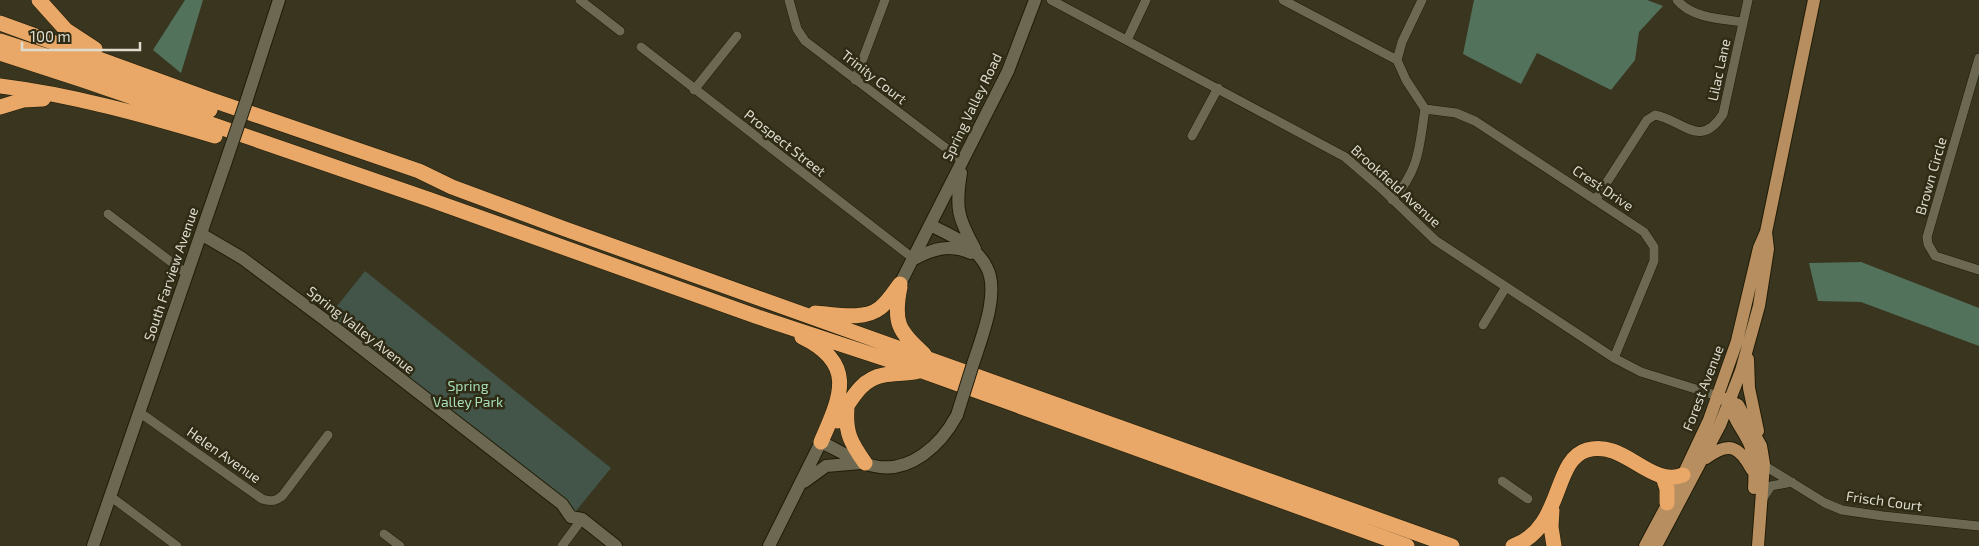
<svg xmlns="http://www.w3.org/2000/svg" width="1979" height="546" font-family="'Exo 2',sans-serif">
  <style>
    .green { fill: #435448 }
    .forest { fill: #53725c }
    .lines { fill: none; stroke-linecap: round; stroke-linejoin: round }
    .street-casing { stroke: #201c07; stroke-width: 10 }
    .secondary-casing { stroke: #201c07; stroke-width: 14 }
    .primary-casing { stroke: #201c07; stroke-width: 14 }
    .highway-casing { stroke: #201c07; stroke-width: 16 }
    .street { stroke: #6c6851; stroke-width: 9 }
    .secondary { stroke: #6c6851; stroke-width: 12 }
    .primary { stroke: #b78e5f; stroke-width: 12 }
    .highway { stroke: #e9a868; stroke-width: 15 }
    .secondary-bridge-casing { stroke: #201c07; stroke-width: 14; stroke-linecap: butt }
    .secondary-bridge { stroke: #6c6851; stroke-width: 12 }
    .labels { text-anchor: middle; stroke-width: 5; stroke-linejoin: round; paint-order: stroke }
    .street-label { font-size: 14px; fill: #dedccf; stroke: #2f2b15 }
    .park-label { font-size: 14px; fill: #a8dfb8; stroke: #2f2b15 }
  </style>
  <rect width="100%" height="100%" fill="#39351f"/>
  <path class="green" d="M365 271 611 468 571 517 326 320Z"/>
  <path class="forest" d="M185 0H203L181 73 153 50Z
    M1474 0H1647L1663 6 1639 32 1635 60 1611 90 1537 53 1521 84 1463 54Z
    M1861 262 1979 308V346L1861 302 1818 301 1809 263Z"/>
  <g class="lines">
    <defs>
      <path id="street" d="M580 0 620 31
        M789 0 797 29 805 41 963 161
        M1051 0 1345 157 1382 189 1435 240 1614 358 1641 372 1718 396
        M1283 0 1397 60 1406 80 1425 109C1419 147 1420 170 1392 200
        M1677 0C1692 18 1721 19 1743 22
        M1127 40 1146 0
        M641 47 914 259
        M1979 58 1927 237 1928 244 1935 256 1979 270
        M1397 60 1402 42 1422 0
        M855 80 885 0
        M694 90 737 36
        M1425 109 1456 113 1475 121 1644 232 1654 247V261L1614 358
        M1192 136 1218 88
        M1596 199 1647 120 1655 115C1683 120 1700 150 1723 114L1748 0
        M108 214 187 274
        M1483 325 1506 287
        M139 412 262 499C271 502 277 501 283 495L328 435
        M1760 463 1825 503 1842 510 1883 516 1979 526
        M1502 481 1528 499
        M110 496 177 546
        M1763 498 1771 486 1792 482
        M384 534 400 546
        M562 546 582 519"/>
      <path id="secondary" d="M247 99 279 0
        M961 173C955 208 958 218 975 249
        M930 225C950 235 975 245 986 266 1001 291 981 339 973 364
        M201 234 242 258 325 320 562 504 571 517 582 519 616 546
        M914 259C934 248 950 244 971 253
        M900 284 1008 71 1035 0
        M804 482 826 466 861 463
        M93 546 224 167
        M769 546 821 442C838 450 856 462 874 466 910 474 941 445 957 415"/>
      <path id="primary" d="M1748 359 1749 388 1758 431
        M1722 398 1738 405 1761 446 1764 464 1758 546
        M1730 402C1733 420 1743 429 1750 445 1755 459 1755 473 1754 488
        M1706 458C1729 441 1739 446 1752 470
        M1645 546 1683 475 1709 420 1737 341 1759 248 1766 232 1814 0
        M1656 546 1720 425 1741 371 1759 306 1768 249 1766 232"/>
      <path id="highway" d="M39 0 66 30 95 49
        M0 23 209 99 419 171 452 187 565 229 1452 546
        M0 41 210 110
        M0 53 83 80 431 200 758 317 922 371 1407 546
        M0 86C73 95 144 115 215 136
        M0 107 23 100 43 99
        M900 287C893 322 898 331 924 354
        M815 313C834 314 864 321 880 308 888 302 894 292 900 284
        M802 337C858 364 840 398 821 442
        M847 408C845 433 851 443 865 463
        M837 421C850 403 859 379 884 375 896 373 907 374 919 371
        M1663 477 1667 489V503
        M1552 510 1551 527 1554 546
        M1513 546C1564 528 1552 460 1587 450 1624 439 1650 488 1683 475"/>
    </defs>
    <use href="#street" class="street-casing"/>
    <use href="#secondary" class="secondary-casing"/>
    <use href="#primary" class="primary-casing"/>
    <use href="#highway" class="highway-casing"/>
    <use href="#street" class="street"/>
    <use href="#secondary" class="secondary"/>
    <use href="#primary" class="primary"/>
    <use href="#highway" class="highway"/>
    <defs>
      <path id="secondary-bridge" d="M224 167 247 99
        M957 415 973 364"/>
    </defs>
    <use href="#secondary-bridge" class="secondary-bridge-casing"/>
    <use href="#secondary-bridge" class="secondary-bridge"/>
  </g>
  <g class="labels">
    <g class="street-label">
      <text transform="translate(1719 70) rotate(-78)" y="5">Lilac Lane</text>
      <text transform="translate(874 77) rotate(38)" y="5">Trinity Court</text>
      <text transform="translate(972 107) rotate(-64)" y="5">Spring Valley Road</text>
      <text transform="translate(785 143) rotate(38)" y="5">Prospect Street</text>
      <text transform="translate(1931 176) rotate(-74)" y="5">Brown Circle</text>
      <text transform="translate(1396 186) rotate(42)" y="5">Brookfield Avenue</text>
      <text transform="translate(1603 188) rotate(34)" y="5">Crest Drive</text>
      <text transform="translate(171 274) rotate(-71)" y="5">South Farview Avenue</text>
      <text transform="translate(361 330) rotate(38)" y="5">Spring Valley Avenue</text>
      <text transform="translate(1703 388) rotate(-69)" y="5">Forest Avenue</text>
      <text transform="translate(224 455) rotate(35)" y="5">Helen Avenue</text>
      <text transform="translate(1884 501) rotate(8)" y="5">Frisch Court</text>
    </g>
    <g class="park-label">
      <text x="468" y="391">Spring<tspan x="468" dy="16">Valley Park</tspan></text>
    </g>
  </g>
  <path d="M22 42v8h118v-8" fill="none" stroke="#dedccf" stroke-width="2.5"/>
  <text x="30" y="42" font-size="15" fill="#dedccf" stroke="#2f2b15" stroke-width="4" paint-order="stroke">100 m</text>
</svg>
